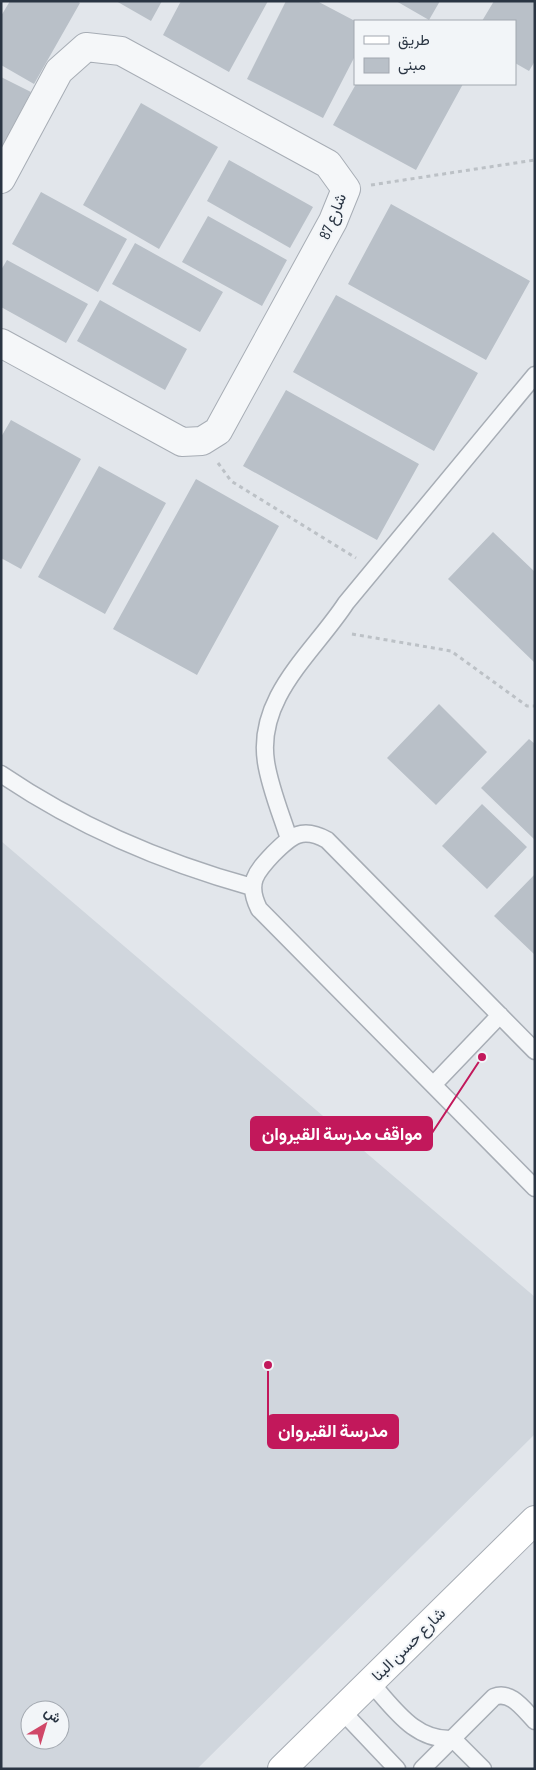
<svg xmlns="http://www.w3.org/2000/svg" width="536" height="1770" font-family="'Sofia Sans Condensed',Vazirmatn,sans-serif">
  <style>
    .built { fill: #d0d6dd; fill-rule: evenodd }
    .building { fill: #b9c0c8 }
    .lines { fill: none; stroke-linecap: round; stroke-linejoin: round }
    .lane-casing { stroke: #a7adb5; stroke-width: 19 }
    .street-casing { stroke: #a7adb5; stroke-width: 30 }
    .secondary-casing { stroke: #a7adb5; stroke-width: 30 }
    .path { stroke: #bcc1c6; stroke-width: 3; stroke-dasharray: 4 4; stroke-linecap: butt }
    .lane { stroke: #f5f7f9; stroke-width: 16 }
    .street { stroke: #f5f7f9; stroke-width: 28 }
    .secondary { stroke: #fff; stroke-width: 28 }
    .labels { text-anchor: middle; stroke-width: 4; stroke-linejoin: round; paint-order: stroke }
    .street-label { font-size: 16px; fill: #2a3543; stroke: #f2f5f8 }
    .leader { fill: none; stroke: #c2185b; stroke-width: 2 }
    .callout-dot { fill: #c2185b; stroke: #f2f5f8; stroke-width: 2 }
    .callout { fill: #c2185b; stroke: #c2185b; stroke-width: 2 }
    .callout-label { font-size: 18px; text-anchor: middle; font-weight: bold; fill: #fff }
  </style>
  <rect width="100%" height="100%" fill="#e2e6eb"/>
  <path class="built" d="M1 841 535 1297V1434L197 1769H1ZM30 1710H60V1740H30Z"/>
  <path class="building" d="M10 1H77L80 3 34 84 1 65V16Z
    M116 1H162L151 21Z
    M181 1H268L229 72 163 35Z
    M286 1H317L355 21V56L323 118 247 79Z
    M396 1H440L429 20Z
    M494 1H535V61L529 71 515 63V21H482Z
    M1 77 31 92 1 149Z
    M356 84H463L416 170 333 125Z
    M141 103 218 147 159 249 83 205Z
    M229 160 313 207 290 248 207 201Z
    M41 192 127 239 98 292 12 244Z
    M391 204 530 281 486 360 348 284Z
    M208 216 287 260 262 306 182 262Z
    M135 243 223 292 200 332 112 284Z
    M7 260 88 304 66 343 1 307V270Z
    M336 295 478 373 434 451 293 372Z
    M100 300 187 349 165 390 77 341Z
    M286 390 419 464 377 540 243 466Z
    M11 420 81 459 21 569 1 558V437Z
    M99 466 166 503 105 614 38 577Z
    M196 479 279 526 197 675 113 629Z
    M493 532 535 572V663L448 579Z
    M439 704 487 752 436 805 387 758Z
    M529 739 535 744V840L481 788Z
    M482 804 527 847 487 889 442 846Z
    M535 874V955L494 916Z"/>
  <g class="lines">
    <defs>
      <path id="lane" d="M1 774C79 827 162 862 252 887
        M289 839C281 814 270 788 266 762 256 697 314 652 346 603L535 375
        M535 1051 327 840C302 826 291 836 273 854 256 872 246 883 259 909L535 1188
        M434 1084 500 1015
        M370 1682C394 1708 414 1741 453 1739L483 1769
        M341 1710 397 1769
        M422 1769 494 1697C511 1690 524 1710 535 1721"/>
      <path id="street" d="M1 179 59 71 86 47 121 51 328 164 346 189 333 221 218 431 202 441 182 442 1 343"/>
      <path id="secondary" d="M282 1769 535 1520"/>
    </defs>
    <use href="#lane" class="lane-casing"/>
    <use href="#street" class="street-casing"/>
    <use href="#secondary" class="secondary-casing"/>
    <path class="path" d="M371 185 535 160
      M218 463 231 481 356 558
      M352 634 451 651 527 706H535"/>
    <use href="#lane" class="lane"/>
    <use href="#street" class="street"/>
    <use href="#secondary" class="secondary"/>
  </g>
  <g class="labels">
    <g class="street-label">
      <text transform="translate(332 216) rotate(-68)" y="6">شارع 87</text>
      <text transform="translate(408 1644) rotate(-45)" y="6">شارع حسن البنا</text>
    </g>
  </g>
  <path class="leader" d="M482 1057L432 1133M268 1365L268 1431"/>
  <g class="callout-dot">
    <circle cx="482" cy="1057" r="5"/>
    <circle cx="268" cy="1365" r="5"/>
  </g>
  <g class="callout">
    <rect x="251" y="1117" width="181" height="33" rx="5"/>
    <rect x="268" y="1415" width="130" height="33" rx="5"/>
  </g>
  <g class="callout-label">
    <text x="342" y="1140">مواقف مدرسة القيروان</text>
    <text x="333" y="1437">مدرسة القيروان</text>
  </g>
  <rect width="536" height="1770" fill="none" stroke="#2a3543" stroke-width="5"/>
  <rect x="354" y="20" width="162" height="65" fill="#f2f5f8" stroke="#a2a8b0"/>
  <rect x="364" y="36" width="25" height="8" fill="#ffffff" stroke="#a2a8b0"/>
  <text x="398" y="45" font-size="15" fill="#2a3543">طريق</text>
  <rect x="364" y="58" width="25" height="15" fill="#b9c0c8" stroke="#a2a8b0"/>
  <text x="398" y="70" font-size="15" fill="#2a3543">مبنى</text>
  <g transform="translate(45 1725) rotate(38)"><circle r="24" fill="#f2f5f8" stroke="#a2a8b0"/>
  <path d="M0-4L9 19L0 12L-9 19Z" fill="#d04768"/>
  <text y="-8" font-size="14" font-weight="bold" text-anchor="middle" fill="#2a3543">ش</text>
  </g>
</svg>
